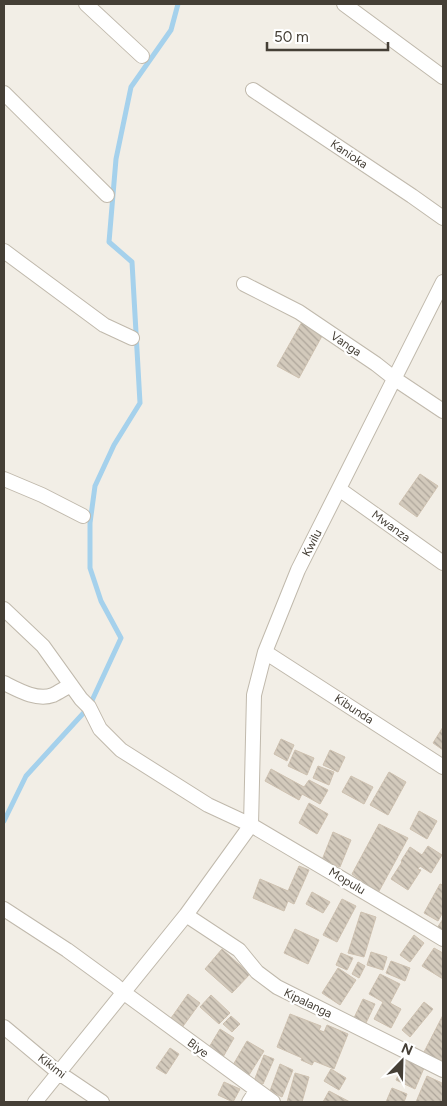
<svg xmlns="http://www.w3.org/2000/svg" width="447" height="1106" font-family="Figtree,sans-serif">
  <style>
    .lines { fill: none; stroke-linecap: round; stroke-linejoin: round }
    .stream { stroke: #a5d1ec; stroke-width: 5 }
    .building { fill: url(#building-back-hatch); stroke: #cec1b0 }
    .minor-casing { stroke: #c0b9ac; stroke-width: 16 }
    .minor { stroke: #fff; stroke-width: 14 }
    .labels { text-anchor: middle; stroke-width: 4.5; stroke-linejoin: round; paint-order: stroke }
    .street-label { font-size: 12px; fill: #453f36; stroke: #fff }
  </style>
  <defs>
    <pattern id="building-back-hatch" width="6" height="6" patternUnits="userSpaceOnUse" patternTransform="scale(1.25)"><rect width="6" height="6" fill="#d3cabc"/><path d="M-1 5l2 2M0 0l6 6M5-1l2 2" fill="none" stroke="#ada59a"/></pattern>
  </defs>
  <rect width="100%" height="100%" fill="#f2eee6"/>
  <g class="lines">
    <path class="stream" d="M4 821 26 776 89 707 121 638 101 601 90 568V523L95 486 114 445 140 403 132 262 109 242 116 159 131 87 171 30 178 4"/>
  </g>
  <path class="building" d="M302 322 315 329 322 336 299 378 277 366Z
    M420 474 438 486 417 517 399 504Z
    M443 727V750L433 743Z
    M281 739 294 745 287 761 274 754Z
    M295 750 314 758 307 775 288 766Z
    M330 750 345 757 338 772 323 765Z
    M318 766 334 772 329 785 313 778Z
    M271 769 304 787 309 780 328 790 320 804 302 794 299 800 265 781Z
    M389 772 406 782 388 815 370 805Z
    M351 776 373 787 364 804 342 792Z
    M309 803 328 814 317 834 299 823Z
    M419 811 437 821 427 839 410 829Z
    M379 824 408 838 378 893 352 874Z
    M333 832 351 840 340 867 322 860Z
    M428 846 442 855 431 873 420 866 418 869 421 870 408 890 391 879 402 862 401 861 410 847 422 855Z
    M299 866 309 870 294 904 288 901 284 911 253 898 260 879 288 891Z
    M440 884 443 885V912L438 921 424 913Z
    M312 892 330 902 323 913 306 904Z
    M342 899 356 906 337 942 323 935Z
    M361 912 376 917 364 957 348 953Z
    M443 919V932L437 928Z
    M295 929 319 940 308 964 284 953Z
    M414 935 424 943 410 962 400 955Z
    M434 948 443 953V979L422 966Z
    M222 949 250 974 232 993 205 969Z
    M371 952 387 957 383 970 367 965Z
    M341 953 353 958 347 970 336 965Z
    M391 961 410 968 405 981 386 973Z
    M358 962 365 966 359 978 352 974Z
    M338 968 356 980 340 1005 322 993Z
    M380 974 400 984 390 1003 401 1009 391 1028 374 1019 383 1002 369 994Z
    M188 994 200 1003 181 1029 169 1021Z
    M211 995 230 1013 219 1024 200 1007Z
    M363 999 375 1004 365 1025 353 1020Z
    M424 1002 433 1009 410 1037 402 1030Z
    M290 1014 321 1026 319 1030 324 1032 327 1025 348 1034 334 1069 314 1061 312 1065 301 1060 302 1058 277 1047Z
    M443 1015V1063L423 1054Z
    M231 1016 240 1024 232 1032 223 1024Z
    M220 1029 234 1038 223 1057 208 1049Z
    M247 1041 264 1051 249 1075 233 1065Z
    M170 1048 179 1054 166 1074 156 1068Z
    M264 1055 274 1059 263 1084 254 1081Z
    M405 1059 424 1068 415 1089 396 1080Z
    M280 1064 293 1070 282 1097 270 1091Z
    M331 1069 346 1078 339 1090 324 1081Z
    M295 1073 309 1077 302 1102H287Z
    M427 1076 442 1083 441 1085 443 1086V1102H416Z
    M224 1082 240 1089 233 1102 218 1095Z
    M392 1088 407 1094 404 1102H386Z
    M329 1091 350 1102H323Z"/>
  <g class="lines">
    <defs>
      <path id="minor" d="M86 4 142 56
        M344 4 443 77
        M253 90 412 196 443 218
        M4 93 107 195
        M4 251 104 325 132 338
        M244 284 299 312 376 364 395 379 443 411
        M4 479 42 495 83 516
        M339 489 443 563
        M4 609 43 646 81 699 89 707 100 729 121 750 208 805 251 825 410 919 443 939
        M265 652 443 767
        M4 683C18 690 37 701 53 695 59 692 65 688 71 685
        M251 825 254 695 265 652 298 570 443 282
        M4 909 67 950 115 985 123 992 273 1102
        M186 915 239 950 257 972 277 987 443 1070
        M4 1027 59 1073 102 1102
        M35 1102 186 915 251 825
        M249 1102 256 1091"/>
    </defs>
    <use href="#minor" class="minor-casing"/>
    <use href="#minor" class="minor"/>
  </g>
  <g class="labels">
    <g class="street-label">
      <text transform="translate(349 154) rotate(34)" y="4">Kanioka</text>
      <text transform="translate(346 344) rotate(34)" y="4">Vanga</text>
      <text transform="translate(391 526) rotate(36)" y="4">Mwanza</text>
      <text transform="translate(312 543) rotate(-63)" y="4">Kwilu</text>
      <text transform="translate(354 709) rotate(33)" y="4">Kibunda</text>
      <text transform="translate(347 881) rotate(31)" y="4">Mopulu</text>
      <text transform="translate(308 1003) rotate(26)" y="4">Kipalanga</text>
      <text transform="translate(198 1048) rotate(37)" y="4">Biye</text>
      <text transform="translate(52 1066) rotate(38)" y="4">Kikimi</text>
    </g>
  </g>
  <rect width="447" height="1106" fill="none" stroke="#453f36" stroke-width="10"/>
  <g transform="translate(402 1061) rotate(23)" stroke="#ffffff" stroke-width="4" paint-order="stroke">
  <path d="M0-4L9 19L0 12L-9 19Z" fill="#453f36"/>
  <text y="-8" font-size="14" font-weight="bold" text-anchor="middle" fill="#453f36">N</text>
  </g>
  <path d="M267 42v8h121v-8" fill="none" stroke="#453f36" stroke-width="2.5"/>
  <text x="274" y="42" font-size="15" fill="#453f36" stroke="#ffffff" stroke-width="4" paint-order="stroke">50 m</text>
</svg>
